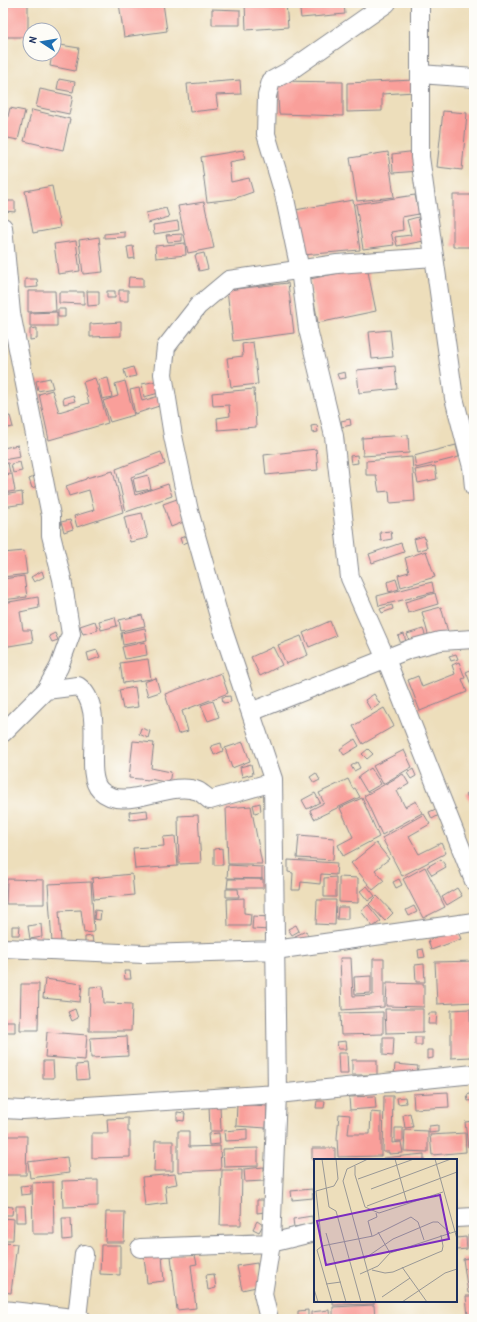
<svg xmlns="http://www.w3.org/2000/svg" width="477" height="1322" font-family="'Patrick Hand',sans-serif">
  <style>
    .building { fill: #f99f9a }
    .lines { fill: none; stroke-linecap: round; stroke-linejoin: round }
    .street-casing { stroke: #84868c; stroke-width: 20 }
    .street { stroke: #fff; stroke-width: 18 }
    .inset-road { fill: none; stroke: #999896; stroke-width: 1 }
    .view { fill: #7b2cbf; fill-opacity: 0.15; stroke: #7b2cbf; stroke-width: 2 }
    .inset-edge { fill: none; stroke: #1b2f5e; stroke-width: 2 }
  </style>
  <rect width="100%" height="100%" fill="#fdfcf7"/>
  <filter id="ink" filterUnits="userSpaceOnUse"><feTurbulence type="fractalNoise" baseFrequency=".025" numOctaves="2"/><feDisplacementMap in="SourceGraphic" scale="8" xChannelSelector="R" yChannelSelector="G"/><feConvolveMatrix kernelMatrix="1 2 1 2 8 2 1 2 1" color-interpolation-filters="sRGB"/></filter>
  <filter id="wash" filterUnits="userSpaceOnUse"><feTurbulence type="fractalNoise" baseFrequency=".012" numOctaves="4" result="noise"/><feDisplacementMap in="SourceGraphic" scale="16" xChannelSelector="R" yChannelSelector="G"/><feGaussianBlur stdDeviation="0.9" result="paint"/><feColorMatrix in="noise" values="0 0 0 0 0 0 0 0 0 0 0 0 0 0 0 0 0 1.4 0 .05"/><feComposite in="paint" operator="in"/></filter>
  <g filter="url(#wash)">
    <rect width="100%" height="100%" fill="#eddebb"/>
    <g id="blocks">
      <path class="building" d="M3 3H28V37H3Z
        M119 3H163L167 31 124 37Z
        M245 3H286L288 27 246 30Z
        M299 3H344L345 14 301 18Z
        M212 9 240 10V25H212Z
        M54 44 79 48 75 71 50 66 52 54H54Z
        M59 79 75 82 73 92 57 89Z
        M240 80 241 94 216 95 218 109 190 112 187 84Z
        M414 80 415 92 382 94V111L347 112V83Z
        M277 81 343 82V116L279 114Z
        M40 89 73 96 69 114 36 107Z
        M10 108 25 111 18 140 3 137Z
        M32 110 70 119 63 150 24 141Z
        M443 111 467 113 462 170 437 167Z
        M243 150 245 159 229 162 231 182 249 178 253 192 233 199 207 202 201 157Z
        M417 151 419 171 393 173 392 154Z
        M388 152 394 197 357 201 350 158Z
        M52 186 60 228 33 233 25 191Z
        M415 195 419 214 402 217 403 230 391 232 394 245 363 249 356 204Z
        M453 195H474V247H453Z
        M353 200 360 250 303 255 295 210Z
        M5 201H15V212L5 211Z
        M204 202 214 248 188 253 178 206Z
        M166 208 169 217 148 223 146 213Z
        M418 217 424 241 397 246 395 237 411 235 407 220Z
        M178 221 179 230 154 234 153 225Z
        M125 232V237L104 238V234Z
        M182 234V241L168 242 166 235Z
        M99 237 103 272 83 274 79 240Z
        M76 241 80 271 58 274 54 244Z
        M185 243 186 255 156 258 155 246Z
        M133 246 135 258 129 259 127 247Z
        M204 253 208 269 199 271 195 255Z
        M367 267 376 311 318 323 310 279Z
        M129 277 143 278V287H128Z
        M25 279H37L38 287 25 288Z
        M288 283 294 333 233 341 227 290Z
        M119 290H128V301H119Z
        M28 291H55L56 311 28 312Z
        M87 291H99V305L88 306Z
        M107 291H115V298H107Z
        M59 292H84V304L59 303Z
        M58 309H65V317H58Z
        M57 312V326H30V313Z
        M121 322V336L90 337V324Z
        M37 328V339L30 340V329Z
        M390 330 393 357 372 359 369 332Z
        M253 342 258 384 231 387 227 358 243 356 242 344Z
        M395 366 397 389 359 393 357 370Z
        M133 367 136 376 126 378 124 370Z
        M345 372 346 378 339 379 337 374Z
        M50 378 53 388 38 391 36 381Z
        M95 378 108 423 49 440 39 394 52 390 59 412 89 403 83 382Z
        M108 378 112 397 102 399 98 380Z
        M125 381 134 415 110 422 103 401 118 396 115 384Z
        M157 381 159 393 144 397 142 384Z
        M139 388 142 401 159 396 162 405 135 414 130 390Z
        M254 389 256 427 218 430 217 418 230 416 229 405 213 406 212 393Z
        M73 395 75 401 64 404 63 398Z
        M10 416 13 427 3 429V417Z
        M350 419 351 425 342 427 341 421Z
        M317 425 318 432 312 433 311 426Z
        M408 435 409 453 363 456 362 438Z
        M18 445 20 457 3 460V448Z
        M456 445 459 457 416 468 414 456Z
        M316 449 318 470 266 475 264 455Z
        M161 452 165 464 131 477 135 495 168 484 172 496 126 512 116 469Z
        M357 455 358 463 351 464 350 456Z
        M412 457 415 501 390 503 389 491 379 492 376 475H366V461Z
        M20 462 22 471 13 473 11 464Z
        M8 463 10 473 3 474V464Z
        M435 466 437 479 418 483 415 470Z
        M113 471 123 512 77 527 74 516 94 510 89 490 69 496 66 486 86 479V478Z
        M12 474 15 491 3 493V475Z
        M148 475 151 489 136 492 133 479Z
        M34 477 37 486 32 488 29 479Z
        M22 492 23 504 3 507V495Z
        M177 499 186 521 171 527 163 504Z
        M142 513 148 538 130 542 124 517Z
        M70 520 73 529 64 532 61 522Z
        M391 531 392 539 381 541 380 532Z
        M186 536 188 542 182 544 180 538Z
        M424 536 427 548 417 551 414 539Z
        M401 543 404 552 372 563 369 554Z
        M24 551 27 574 3 577V553Z
        M426 551 435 577 401 587 398 575 409 572 405 558Z
        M42 571 44 577 34 582 31 577Z
        M24 576 27 597 3 600V579Z
        M396 579 399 589 389 592 387 582Z
        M432 582 434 592 379 606 377 596Z
        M435 593 438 604 408 613 405 602Z
        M38 597 39 608 20 612 23 630H31L33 642 3 647V603Z
        M392 605 393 609 382 613 380 609Z
        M441 607 448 632 429 638 422 612Z
        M142 615 145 626 121 631 119 620Z
        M115 617 117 626 101 630 99 621Z
        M95 621 98 630 83 634 80 626Z
        M330 621 336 636 309 647 303 633Z
        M145 628 147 640 123 645 121 633Z
        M423 629 426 637 410 643 407 634Z
        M55 633 58 640 52 642 49 636Z
        M404 634 406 642 401 644 398 636Z
        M301 636 308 655 286 664 278 645Z
        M145 642 147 655 125 659 122 647Z
        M273 647 282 665 260 676 251 657Z
        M97 650 100 657 89 661 87 653Z
        M456 654 458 659 451 661 449 656Z
        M148 659 151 679 123 683 120 663Z
        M459 662 465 678 462 679 467 692 420 711 408 680 418 676 422 687 455 674 452 665Z
        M474 668V692L466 672Z
        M221 673 228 693 182 711 188 731 178 734 165 694Z
        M156 678 160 692 148 696 144 682Z
        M135 687 138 707 123 709 119 690Z
        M374 694 380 704 371 710 365 700Z
        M230 696 231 702 223 703 222 697Z
        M213 701 219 717 208 721 201 705Z
        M384 708 394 726 363 744 353 726Z
        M141 728 150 731 148 738 139 734Z
        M355 739 359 746 344 755 340 749Z
        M133 741 154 743 151 768 171 772 169 783 150 779 149 780 129 778Z
        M243 742 250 761 232 768 225 748Z
        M221 743 223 751 214 755 211 746Z
        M368 749 373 754 367 759 362 754Z
        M404 750 412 767 383 784 373 766Z
        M357 762 360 768 354 771 351 766Z
        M251 764 253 774 242 777 240 767Z
        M371 768 381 784 367 792 358 777Z
        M413 769 416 776 411 779 407 773Z
        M316 773 320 780 314 783 310 777Z
        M403 774 409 784 397 791 405 807 416 801 422 813 382 835 364 796Z
        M348 779 353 789 355 788 360 797 314 819 310 810 324 803 319 793Z
        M474 790V800L470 802 466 794Z
        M315 793 320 802 307 809 302 800Z
        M362 798 379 837 343 856 338 845 353 837 340 808Z
        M260 803 261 811 255 813 253 805Z
        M251 806 262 864H228L226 808Z
        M436 809 439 815 432 819 429 812Z
        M147 810 148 818 130 820 129 812Z
        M424 814 430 824 409 836 419 854 441 843 446 853 402 876 382 838Z
        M198 815 201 863 179 864 178 816Z
        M299 835 334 838 333 860 297 858Z
        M175 836 178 866 135 869 133 848 164 846 163 837Z
        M376 843 389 859 375 870 384 881 373 890 351 863Z
        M222 848 223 865H214V849Z
        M441 859 446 867 432 875 427 867Z
        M288 860 337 863 336 875 321 874 320 884 301 882 300 890H292L293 873 288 872Z
        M228 865 262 867V879L227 878Z
        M425 867 445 907 423 918 403 879Z
        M132 874 134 895 94 899 92 878Z
        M336 877V897H324V878Z
        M339 877 358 878V903L339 902Z
        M7 879 44 880V904H6Z
        M228 879H263V888H227Z
        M399 879 402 885 396 888 393 882Z
        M91 882 94 932 84 933 81 910 59 911 61 942 52 943 48 884Z
        M367 886 375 896 368 901 360 891Z
        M457 888 462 896 447 905 442 897Z
        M226 889H238L239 897H226Z
        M377 896 393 913 385 921 369 904Z
        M244 898V913L251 914 250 926H228L227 899Z
        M317 900H336L335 925 316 924Z
        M368 905 381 921 373 927 361 911Z
        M414 906 417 912 409 916 406 910Z
        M338 907H348V919H337Z
        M95 910 101 911 100 920 94 919Z
        M253 916 271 917 270 930 252 929Z
        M41 924 42 937 30 939 28 926Z
        M296 925 299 931 292 935 288 929Z
        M12 926H20L19 935H12Z
        M457 929 461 939 431 950 428 940Z
        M306 931 310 941 299 946 295 936Z
        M92 936 93 942 85 943V937Z
        M423 949 425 957 419 958 418 950Z
        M340 958H351L353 996 373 995V959H384V1007L342 1010Z
        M474 961V1002L437 1004 435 962Z
        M424 964 425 982H416L415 965Z
        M124 971H130L131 979H125Z
        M371 976V993L355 994 354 977Z
        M45 979 82 984 80 1002 43 998Z
        M387 983 424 984V1007L386 1006Z
        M21 984H39L38 1030H20Z
        M103 986 104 1003 132 1004 131 1031H89L90 987Z
        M75 1009 78 1018 72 1021 68 1012Z
        M385 1009H423V1032L386 1033Z
        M470 1009 471 1057 451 1058V1010Z
        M383 1012V1034L341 1035 340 1013Z
        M429 1013H437L436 1024H428Z
        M3 1021H15V1032H3Z
        M47 1032 87 1035 85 1060 45 1057Z
        M127 1036 128 1056 91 1058 90 1038Z
        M383 1037H394L393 1056 383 1055Z
        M415 1037H422V1045H415Z
        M346 1041 347 1049H338L337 1042Z
        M427 1050H433V1058L427 1059Z
        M338 1053H347L348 1074H339Z
        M352 1060H377V1075H352Z
        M43 1061H53L54 1078H43Z
        M87 1064 89 1079 77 1080 76 1065Z
        M395 1064 418 1066 417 1076 394 1075Z
        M448 1092 449 1107 414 1109 413 1094Z
        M473 1093 474 1100 468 1101 467 1095Z
        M375 1096 376 1108 350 1110 349 1097Z
        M384 1096H393L392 1143 401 1142 403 1153 389 1154V1152H383Z
        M405 1097 406 1103 398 1104 397 1098Z
        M317 1101H325L324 1108H316Z
        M237 1104 267 1106 266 1128 236 1126Z
        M209 1105H220L221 1131H210Z
        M177 1112 185 1113 184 1121 177 1120Z
        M371 1112 381 1113V1156L338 1157 337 1138 339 1114 350 1115 348 1134H370Z
        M410 1113 413 1127 405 1128 403 1115Z
        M128 1118V1132H130V1157L92 1158V1133H108L107 1119Z
        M474 1121V1146L468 1147 465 1122Z
        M438 1125V1132L429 1133V1126Z
        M395 1128H403V1141H395Z
        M247 1129V1140L225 1141 224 1131Z
        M405 1130 428 1131V1152L404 1151Z
        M178 1131H189V1147L220 1146 221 1170 178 1172Z
        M219 1133 220 1144 209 1145 208 1134Z
        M465 1133 466 1152 432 1155 430 1135Z
        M6 1136H27L26 1175H5Z
        M155 1141H173V1171H154Z
        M258 1148V1166L224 1167 223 1149Z
        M312 1148H335V1160H312Z
        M424 1154V1160H383V1158Z
        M67 1157 69 1173 30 1178 28 1162Z
        M264 1167V1181L245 1182 244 1169Z
        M222 1170H242L241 1225H220Z
        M175 1174 177 1184 165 1186 167 1203 145 1206 142 1177Z
        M98 1180V1206L63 1207 62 1181Z
        M53 1182 54 1234H33L32 1183Z
        M30 1185 31 1194 21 1195 20 1186Z
        M312 1189 313 1198 292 1200 291 1191Z
        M257 1200H265V1212L257 1213Z
        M5 1206 13 1207 12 1215H4Z
        M16 1206H25L26 1222H16Z
        M106 1212H125L124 1242H105Z
        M312 1216 313 1224 294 1227 293 1219Z
        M3 1218 14 1219 13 1240H3Z
        M62 1218H71L72 1239 63 1240Z
        M257 1221 263 1225 259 1232 253 1229Z
        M468 1235H474V1247L469 1248Z
        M466 1237 467 1249 456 1250V1238Z
        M3 1243 17 1244 11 1293 3 1292Z
        M101 1245H120V1275L100 1274Z
        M194 1251 197 1264 191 1265 196 1308 177 1310 171 1256Z
        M162 1255 164 1281 147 1283 144 1257Z
        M474 1257V1293H468L463 1259Z
        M257 1263 261 1286 242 1290 237 1266Z
        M214 1274 216 1288 208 1290 206 1275Z
        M466 1296H474V1316H468Z
        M333 1301H374V1304L333 1305Z
        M374 1305 375 1319H333V1307Z
        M308 1310V1319H298V1311Z
        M329 1310 330 1319H311V1312Z"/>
    </g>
  </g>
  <g filter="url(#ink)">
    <use href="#blocks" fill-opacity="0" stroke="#84868c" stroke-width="1"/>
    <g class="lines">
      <defs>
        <path id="street" d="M387 3 291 70 271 81 267 96 266 134 284 194 300 270 308 329 334 436 350 578 386 659 474 881
          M420 3V157L454 398 472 467 474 487
          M420 74 474 78
          M3 227 11 313 51 516V535L62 579 71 634 59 667 46 690 3 733
          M46 690 78 686C108 707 82 772 100 790 124 814 169 779 198 791 202 793 206 797 210 800L273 782
          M251 712 410 649 440 641 474 639
          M3 948 144 954 275 950 474 922
          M3 1109 23 1110 277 1094 474 1074
          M456 1218 474 1217
          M140 1248 271 1243 315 1232
          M3 1310 82 1319
          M77 1318 84 1254
          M269 1319 263 1294 271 1243 277 1094 273 779 222 627 189 511 173 436 163 374 166 347 198 306 229 280 337 264 434 257"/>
      </defs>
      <use href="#street" class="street-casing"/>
      <use href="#street" class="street"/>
    </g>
  </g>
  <g transform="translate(314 1159)">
    <rect width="143" height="143" fill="#eddebb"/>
    <path class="inset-road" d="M8 0 15 48 22 52 47 143M54 0 33 10 29 22 62 143M81 0 93 44M121 0 143 80M41 7V16L51 48 65 54 129 33M44 20 100 0M57 30 137 0M53 47 143 13M64 73 76 94M12 74 32 143M58 77 54 62 63 58 62 54M8 87 2 32 20 27 24 20 22 0M50 100 79 80 119 63H124L136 74M88 108 113 143M58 111 71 114 79 113 123 94 128 92 129 87 127 76M46 115 64 107 76 94 143 72M12 125 27 123M0 130 4 143M68 138 96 119M18 143 3 91 8 87 59 77 97 58 104 63 110 81M88 143 131 114 143 110"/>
    <path class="view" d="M126 36 135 80 12 106 3 62Z"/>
    <rect width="143" height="143" class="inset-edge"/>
  </g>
  <rect width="477" height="1322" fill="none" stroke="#fdfcf7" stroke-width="16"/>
  <g transform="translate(42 42) rotate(282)"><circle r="19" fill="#fdfcf7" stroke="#a3aaba"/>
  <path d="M0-3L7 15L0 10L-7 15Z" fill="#1f6fb2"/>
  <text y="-6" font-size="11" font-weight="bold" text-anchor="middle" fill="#1b2f5e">N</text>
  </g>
</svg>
